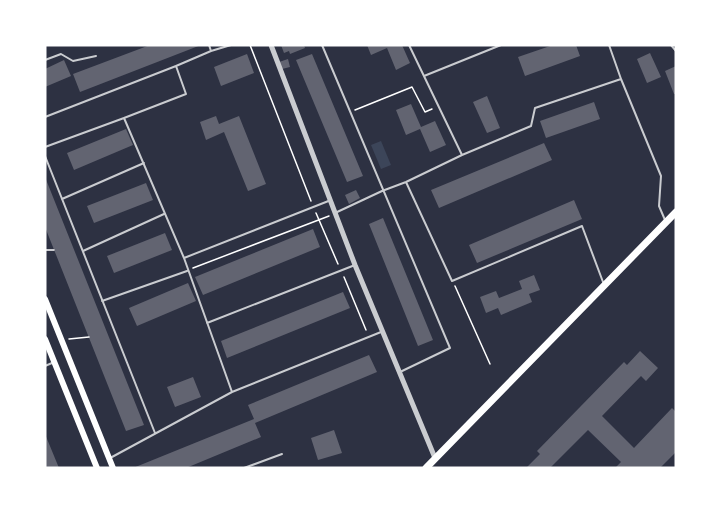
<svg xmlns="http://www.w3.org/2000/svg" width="721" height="513" font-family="Commissioner,sans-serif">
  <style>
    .green { fill: #3c4559 }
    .building { fill: #626471 }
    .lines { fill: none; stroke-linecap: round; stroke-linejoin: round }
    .path { stroke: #fff; stroke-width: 1.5 }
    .service { stroke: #caccd0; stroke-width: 2 }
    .tertiary { stroke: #caccd0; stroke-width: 5 }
    .secondary { stroke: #fff; stroke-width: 6 }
    .trunk { stroke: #fff; stroke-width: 7 }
  </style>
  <rect width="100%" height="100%" fill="#2d3142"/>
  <path class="green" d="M381 141 391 165 381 169 371 145Z"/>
  <path class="building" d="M150 45H201L80 92 73 74Z
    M281 45H304L305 48 290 54 289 51 284 53Z
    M367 45H402L410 63 396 70 387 48 371 55Z
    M553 45H576L580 56 525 76 518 57Z
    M650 53 661 77 647 83 637 59Z
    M247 54 254 73 221 86 214 67Z
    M312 54 363 176 347 182 296 60Z
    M288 59 290 67 282 69 279 62Z
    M64 60 71 76 45 87V69Z
    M676 66V94H674L665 71Z
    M487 96 500 128 487 133 473 102Z
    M594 102 600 119 546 138 540 121Z
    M411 104 421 127 435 121 446 145 430 152 420 129 406 135 396 110Z
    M216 116 219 124 239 116 266 184 248 191 224 132 206 140 200 122Z
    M126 129 133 145 74 170 67 153Z
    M544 143 552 160 439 208 431 190Z
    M45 177 144 425 126 431 45 227Z
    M146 183 153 200 94 223 87 206Z
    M356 190 360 198 349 204 345 195Z
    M574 200 582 219 477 263 469 245Z
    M383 218 433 340 418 346 369 224Z
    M313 229 320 247 203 295 195 277Z
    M165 233 172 250 114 273 107 256Z
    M534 275 540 290 529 294 532 302 501 315 498 308 486 313 480 297 496 291 499 298 522 289 519 281Z
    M188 283 196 301 137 326 129 308Z
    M343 292 350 308 227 358 221 341Z
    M640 351 658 368 646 381 641 376 602 416 634 448 672 408 676 412V452L660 468H615L621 462 588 430 550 468H526L540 454 537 451 624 362 627 365Z
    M369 355 377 372 255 423 261 437 186 468H133L254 419 248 405Z
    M193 377 201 397 175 407 167 387Z
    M334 430 342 453 318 460 311 438Z
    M45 434 59 468H45Z"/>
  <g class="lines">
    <path class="path" d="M250 45 311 201
      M355 110 412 87 425 112 432 109
      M316 213 338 264
      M45 250H54
      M193 268 329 216
      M344 277 366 330
      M455 286 490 364
      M69 339 89 337"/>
    <path class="service" d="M209 45 211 51 231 45
      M322 45 450 348 400 372
      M409 45 462 155
      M609 45 621 79
      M671 45 676 51
      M45 60 61 54 73 61 96 56
      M424 76 501 45
      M45 117 176 66
      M124 118 186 94 176 66 211 51
      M45 147 124 118 184 258 232 392
      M45 156 155 433
      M406 182 452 281 582 226 603 282
      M62 199 144 163
      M335 213 382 191 406 182 462 155 531 126 535 108 621 79 661 176 659 206 665 220
      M83 251 164 214
      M184 258 331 200
      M102 301 187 271
      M207 323 355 265
      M45 366 52 363
      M112 457 232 392 381 332
      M244 468 282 454"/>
    <path class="tertiary" d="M271 45 355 265 435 458"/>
    <path class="secondary" d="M45 299 113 468
      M45 339 97 468"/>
    <path class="trunk" d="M426 468 676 212"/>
  </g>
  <rect width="721" height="513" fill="none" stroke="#ffffff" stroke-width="93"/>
</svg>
